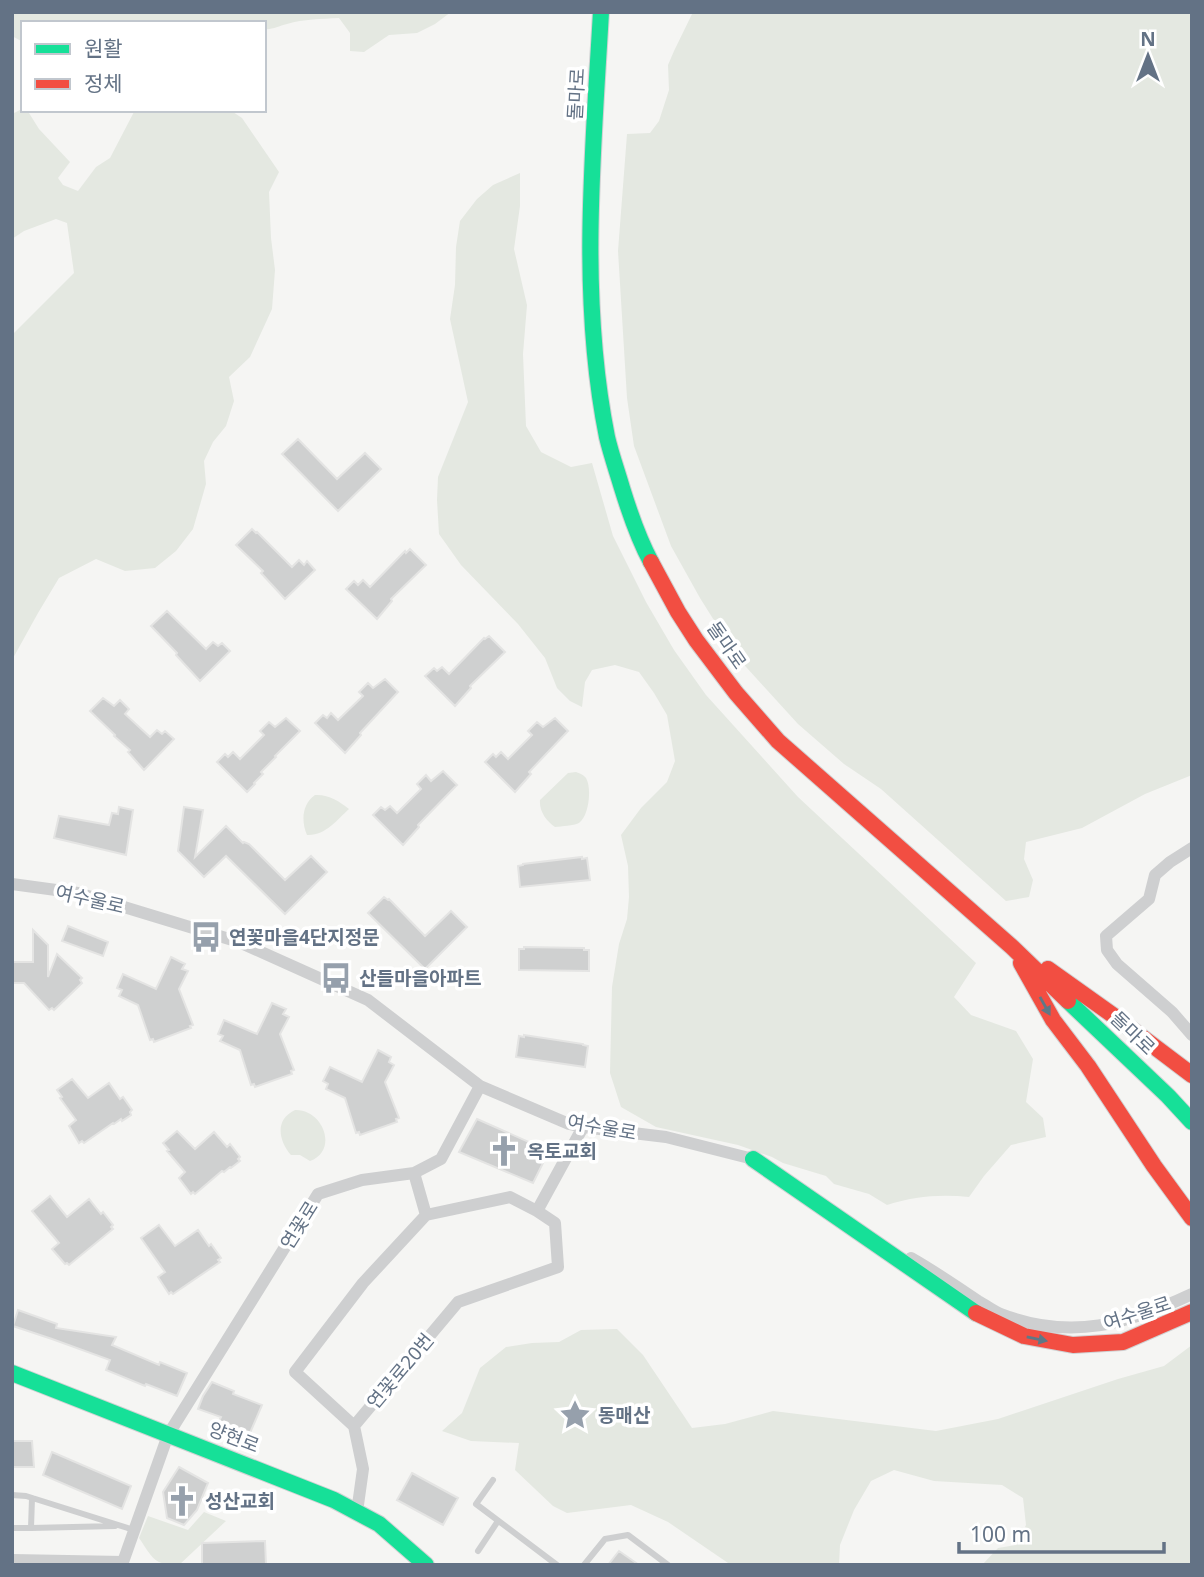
<svg xmlns="http://www.w3.org/2000/svg" width="1204" height="1577" font-family="'Noto Sans','Noto Sans KR',sans-serif">
  <style>
    .green { fill: #e4e8e1 }
    .building { fill: #cfd0d0; stroke: #e4e4e3; stroke-width: 2 }
    .lines { fill: none; stroke-linecap: round; stroke-linejoin: round }
    .fast-casing { stroke: #d0d2d3; stroke-width: 18 }
    .jam-casing { stroke: #d0d2d3; stroke-width: 18 }
    .lane { stroke: #cecfd0; stroke-width: 6 }
    .street { stroke: #cecfd0; stroke-width: 12 }
    .fast { stroke: #16e098; stroke-width: 16 }
    .jam { stroke: #f24e42; stroke-width: 16 }
    .oneway { fill: #5f7886 }
    .labels { text-anchor: middle; stroke-width: 7; stroke-linejoin: round; paint-order: stroke }
    .street-label { font-size: 19px; fill: #637285; stroke: #fff }
    .poi-label { font-size: 19px; font-weight: bold; fill: #637285; stroke: #fff; text-anchor: start }
  </style>
  <rect width="100%" height="100%" fill="#f5f5f3"/>
  <path class="green" d="M12 12H451L435 24 417 33 389 35 364 52 350 51V33L339 18C321 19 304 19 287 24 278 26 273 30 264 29V23H23V42L12 36Z
    M693 12H1192V775L1145 794 1082 828 1026 842 1024 859 1033 880 1029 897 1006 901 881 789 844 764 798 724 737 657 700 598 671 546 634 446 627 398 618 251 627 134 650 133 659 121 669 90 668 65 674 51Z
    M22 109 29 113 39 129 70 162 58 178 63 185 78 191 96 167 110 158 135 110H230L242 118 279 172 269 192 271 238 275 270 272 309 250 357 229 377 234 401 226 426 213 442 204 461 206 484 193 529 176 551 155 568 125 571 96 559 59 578 38 613 12 660V335L74 273 67 223 56 219 24 231 12 239V114Z
    M520 173V206L514 249 527 305 523 354 526 426 541 452 571 467 592 463 613 536 646 602 674 650 706 695 798 797 976 963 954 997 971 1015 1016 1031 1033 1059 1026 1102 1043 1118 1046 1137 1011 1145 984 1176 969 1197C941 1194 914 1196 887 1205L869 1194 834 1184 826 1176 783 1163 772 1157 738 1145 656 1127 621 1107 610 1073 612 987 619 944 627 919 629 897 628 866 621 835 641 808 667 782 675 761 667 715 654 693 639 672 615 665 592 670 585 682 582 707 570 701 557 688 545 658 518 624 461 565 439 534 437 500 438 477 468 402 450 319 455 285 456 247 460 221 477 199 493 185Z
    M576 772C579 773 584 775 586 778 592 788 589 816 579 823 573 826 562 826 555 827 546 821 539 811 540 800L568 773Z
    M315 795C328 794 339 801 349 809 337 820 325 836 307 835 301 821 302 804 315 795Z
    M295 1110C323 1109 339 1150 310 1161L300 1155H291C279 1141 274 1120 295 1110Z
    M617 1329 643 1355 692 1428 725 1424 773 1411 936 1431 998 1419 1118 1379 1164 1366 1192 1345V1565H982L998 1548 1016 1545 1026 1525 1023 1498 1002 1485 934 1481 894 1470 871 1481 854 1510 840 1545 839 1565H731L668 1522 631 1505 567 1513 553 1506 515 1470 519 1443 471 1441 442 1431 462 1413 480 1368 506 1347 532 1343 559 1342 581 1330Z
    M204 1512 226 1521 179 1565C153 1565 153 1558 139 1538L148 1516 188 1530Z"/>
  <path class="building" d="M298 439 337 479 365 453 381 469 338 511 282 454Z
    M252 529 256 533 257 532 292 567 299 560 304 565 307 561 315 570 285 599 261 573 263 571 236 545Z
    M410 549 426 565 391 599 392 601 377 619 346 589 354 581 358 585 363 580 370 587 405 551 406 553Z
    M167 611 206 649 213 642 218 646 222 643 230 651 200 681 176 655 177 653 151 626Z
    M489 636 505 652 470 686 471 688 455 706 425 676 434 668 437 671 442 667 449 674 484 638 485 639Z
    M385 679 398 692 360 733 361 735 345 753 315 723 323 715 327 718 331 713 338 720 363 696 359 692 368 683 373 688Z
    M103 698 114 706 120 700 129 709 125 714 150 737 157 730 162 734 165 731 174 739 144 770 128 752 130 750 114 736 115 735 90 711Z
    M286 718 300 731 275 756 276 757 261 772 263 774 254 783 255 784 247 792 217 762 225 754 228 757 233 752 240 759 264 735 260 731 269 722 275 727Z
    M555 718 568 731 529 772 531 774 515 792 485 762 493 754 496 757 501 752 508 759 532 735 528 731 537 722 543 727Z
    M443 771 457 785 418 825 419 827 403 845 373 815 381 807 385 810 390 806 397 813 421 789 417 784 426 775 431 781Z
    M119 807 133 810 126 855 54 838 59 816 109 825 112 813 118 814Z
    M184 807 203 810 195 857 226 826 243 843 244 842 249 844 285 880 311 856 327 872 285 914 226 856 204 877 178 851Z
    M582 857V859L587 858 590 880 520 887 518 866 523 865V864Z
    M384 897 388 900 389 899 425 936 451 911 467 927 425 969 368 913Z
    M68 926 108 942 103 956 62 941Z
    M33 930 48 945V977L57 954 82 978 80 980 82 983 54 1010 52 1008 49 1010 24 983H12V962H33Z
    M524 947 584 948V950H589V971L519 970V949H524Z
    M171 957 185 964 182 969 188 971 179 989 193 1025 190 1026 191 1028 154 1042 153 1039 150 1040 138 1005 119 996 122 990 117 988 123 974 156 989Z
    M272 1003 286 1009 283 1014 289 1017 280 1034 294 1070 291 1071 292 1074 255 1087 254 1084 251 1085 240 1050 220 1041 223 1036 218 1034 224 1020 257 1034Z
    M524 1035 583 1044V1045L588 1046 585 1067 516 1057 519 1036 524 1037Z
    M378 1050 391 1057 389 1062 394 1065 385 1082 399 1118 396 1119 397 1122 360 1135 359 1132 356 1133 345 1098 326 1089 328 1084 323 1081 330 1067 362 1082Z
    M72 1079 88 1098 109 1083 120 1099 123 1097 132 1110 130 1112 131 1115 122 1121 121 1119 114 1124 113 1123 84 1143 82 1141 79 1143 69 1126 76 1120 60 1098 62 1097 57 1090Z
    M477 1119 549 1151 533 1183 459 1152Z
    M177 1131 195 1149 214 1132 227 1147 230 1144 240 1157 238 1159 240 1161 231 1168 230 1167 224 1172 222 1171 195 1194 193 1192 191 1194 179 1178 185 1172 167 1151 169 1150 163 1143Z
    M50 1196 67 1217 89 1199 101 1214 103 1212 113 1225 111 1227 113 1229 69 1265 67 1263 65 1264 52 1249 59 1243 32 1211Z
    M159 1225 175 1246 198 1230 209 1246 211 1244 221 1258 218 1260 220 1262 173 1294 171 1292 169 1294 158 1277 165 1272 141 1238Z
    M18 1310 57 1324 56 1328 116 1337 112 1345 159 1365 160 1362 187 1373 177 1396 146 1384 145 1386 106 1370 110 1360 52 1339 13 1326Z
    M212 1382 234 1391 233 1394 262 1405 250 1433 219 1421 221 1417 198 1409 203 1396Z
    M12 1441H32L34 1467H12Z
    M52 1452 131 1486 122 1509 43 1475Z
    M179 1467 208 1483 197 1510 184 1525 167 1518 163 1492Z
    M412 1473 458 1498 443 1525 397 1500Z
    M265 1541 266 1565H202V1543Z
    M619 1551 639 1565H608Z"/>
  <g class="lines">
    <defs>
      <path id="fast" d="M601 12C593 152 579 298 607 437 611 454 617 471 622 488 630 514 638 538 651 562
        M1068 1001 1168 1096 1192 1122
        M753 1159 976 1313
        M12 1373 334 1500 379 1524 426 1565"/>
      <path id="jam" d="M651 562 678 612 696 640 736 693 778 741 1012 947 1068 1001
        M1021 963 1053 1020 1088 1066 1154 1166 1192 1218
        M1048 969 1114 1016 1192 1075
        M976 1313 1024 1336 1073 1345 1123 1342 1192 1312"/>
    </defs>
    <use href="#fast" class="fast-casing"/>
    <use href="#jam" class="jam-casing"/>
    <path class="lane" d="M493 1480 476 1504 557 1565
      M12 1495 26 1496 134 1530
      M32 1498 31 1528 115 1526
      M12 1528H31
      M478 1551 498 1521
      M584 1565 605 1539 628 1535 668 1565"/>
    <path class="street" d="M1192 848 1170 862 1155 875 1149 899 1106 936 1107 950 1117 964 1172 1012 1192 1035
      M12 884 78 893 239 942 368 1000 480 1086 569 1124 583 1127 666 1137 753 1159 759 1163
      M414 1173 426 1215 363 1283 295 1372 354 1426 458 1302 558 1267 555 1223 537 1211 583 1127
      M426 1215 510 1197 537 1211
      M911 1258C934 1271 956 1286 978 1301 986 1305 993 1311 1001 1314 1071 1341 1128 1324 1192 1294
      M354 1426 363 1469 357 1512
      M12 1560 123 1562 168 1435 318 1194 362 1180 414 1173 441 1159 480 1086"/>
    <use href="#fast" class="fast"/>
    <use href="#jam" class="jam"/>
  </g>
  <defs><path id="oneway-solid" d="M-6-.8H1V-3.2L6.5 0L1 3.2V.8H-6Z" transform="scale(1.75)"/></defs>
  <g class="oneway">
    <use href="#oneway-solid" transform="translate(1045 1006) rotate(61)"/>
    <use href="#oneway-solid" transform="translate(1037 1339) rotate(11)"/>
  </g>
  <defs>
    <symbol id="bus-bare" viewBox="-9 -9 18 18"><path d="M-5-6H5V4H4V6H2V4H-2V6H-4V4H-5ZM-3.5-4V0h7V-4ZM-3.5 1.2v1.5H-2V1.2ZM2 1.2v1.5H3.5V1.2Z" fill="#96a0ac" stroke="#fff" stroke-width="2.5" paint-order="stroke"/></symbol>
    <symbol id="church-bare" viewBox="-9 -9 18 18"><path d="M-1.2-6h2.4v3.5h3.3v2.4h-3.3V6h-2.4V-.1h-3.3v-2.4h3.3Z" fill="#96a0ac" stroke="#fff" stroke-width="2.5" paint-order="stroke"/></symbol>
    <symbol id="sight-bare" viewBox="-9 -9 18 18"><path d="M0-6L1.8-2.2L6-1.7L2.9 1.2L3.7 5.4L0 3.3L-3.7 5.4L-2.9 1.2L-6-1.7L-1.8-2.2Z" fill="#96a0ac" stroke="#fff" stroke-width="2.5" paint-order="stroke"/></symbol>
  </defs>
  <g fill-rule="evenodd">
    <use href="#bus-bare" x="184" y="915" width="44" height="44"/>
    <use href="#bus-bare" x="314" y="956" width="44" height="44"/>
    <use href="#church-bare" x="482" y="1129" width="44" height="44"/>
    <use href="#sight-bare" x="553" y="1393" width="44" height="44"/>
    <use href="#church-bare" x="160" y="1479" width="44" height="44"/>
  </g>
  <g class="labels">
    <g class="street-label">
      <text transform="translate(576 94) rotate(-87)" y="7">돌마로</text>
      <text transform="translate(727 645) rotate(55)" y="7">돌마로</text>
      <text transform="translate(90 899) rotate(13)" y="7">여수울로</text>
      <text transform="translate(1133 1033) rotate(44)" y="7">돌마로</text>
      <text transform="translate(602 1127) rotate(10)" y="7">여수울로</text>
      <text transform="translate(299 1225) rotate(-58)" y="7">연꽃로</text>
      <text transform="translate(1137 1313) rotate(-18)" y="7">여수울로</text>
      <text transform="translate(400 1371) rotate(-50)" y="7">연꽃로20번</text>
      <text transform="translate(234 1437) rotate(21)" y="7">양현로</text>
    </g>
    <g class="poi-label">
      <text x="229" y="944">연꽃마을4단지정문</text>
      <text x="359" y="985">산들마을아파트</text>
      <text x="527" y="1158">옥토교회</text>
      <text x="598" y="1422">동매산</text>
      <text x="205" y="1508">성산교회</text>
    </g>
  </g>
  <rect width="1204" height="1577" fill="none" stroke="#637285" stroke-width="28"/>
  <rect x="21" y="21" width="245" height="91" fill="#ffffff" stroke="#c1c7ce" stroke-width="2"/>
  <rect x="35" y="44" width="35" height="10" fill="#16e098" stroke="#c1c7ce" stroke-width="2"/>
  <text x="84" y="56" font-size="21" fill="#637285">원활</text>
  <rect x="35" y="79" width="35" height="10" fill="#f24e42" stroke="#c1c7ce" stroke-width="2"/>
  <text x="84" y="91" font-size="21" fill="#637285">정체</text>
  <g transform="translate(1148 56)" stroke="#ffffff" stroke-width="5" paint-order="stroke">
  <path d="M0-5L12 26L0 18L-12 26Z" fill="#637285"/>
  <text y="-10" font-size="19" font-weight="bold" text-anchor="middle" fill="#637285">N</text>
  </g>
  <path d="M959 1542v10h205v-10" fill="none" stroke="#637285" stroke-width="3.5"/>
  <text x="970" y="1542" font-size="21" fill="#637285" stroke="#ffffff" stroke-width="5" paint-order="stroke">100 m</text>
</svg>
